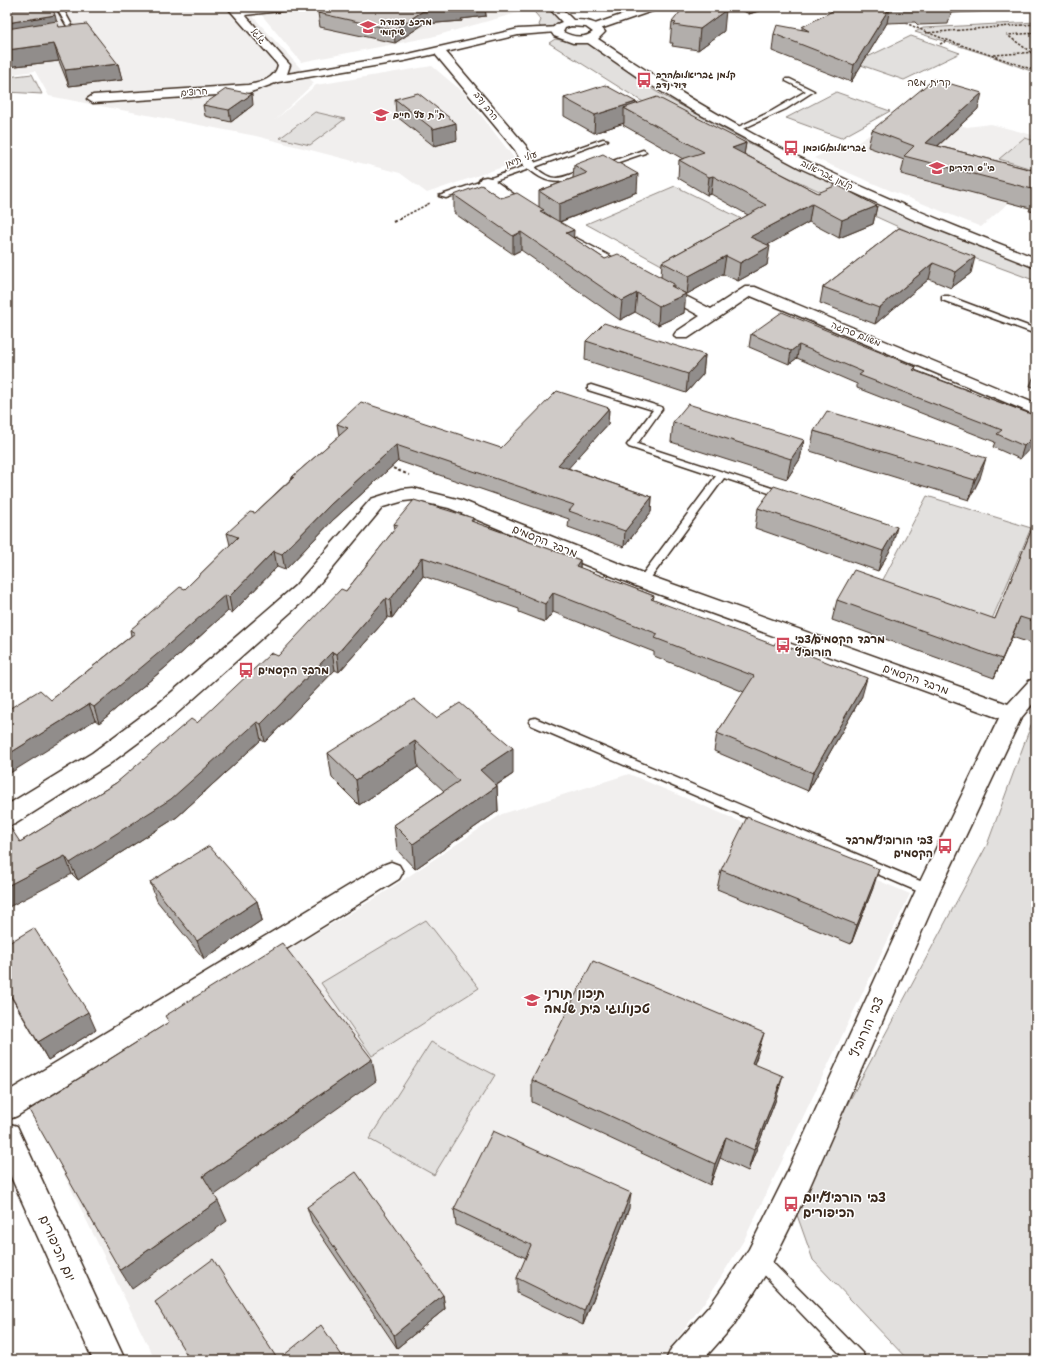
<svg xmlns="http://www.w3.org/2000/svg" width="1043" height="1367" font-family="Kalam,'Playpen Sans Hebrew',sans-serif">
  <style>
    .built { fill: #f1efee }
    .green { fill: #e2e0de; stroke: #8e857e }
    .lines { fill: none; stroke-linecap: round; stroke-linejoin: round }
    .service-casing { stroke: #3b2a1e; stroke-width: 3 }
    .minor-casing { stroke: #3b2a1e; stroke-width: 3 }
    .tertiary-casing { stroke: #3b2a1e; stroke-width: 3 }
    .path-far1 { stroke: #3b2a1e; stroke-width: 1.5; stroke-dasharray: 2.5 1.5; stroke-linecap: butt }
    .path { stroke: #3b2a1e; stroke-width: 2; stroke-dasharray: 3 2.5; stroke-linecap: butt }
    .service { fill: #fff; fill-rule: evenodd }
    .minor { fill: #fff; fill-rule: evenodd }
    .tertiary { fill: #fff; fill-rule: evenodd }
    .wall { fill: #b2aeab; stroke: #3b2a1e; fill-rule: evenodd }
    .shaded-wall { fill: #918d8b; stroke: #3b2a1e }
    .building { fill: #cfcac7; stroke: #3b2a1e }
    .labels { text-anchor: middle; stroke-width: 3; stroke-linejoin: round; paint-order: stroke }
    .far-poi-label { font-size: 9px; font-weight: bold; fill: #3b2a1e; stroke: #fff; text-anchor: start }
    .far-street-label { font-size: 9px; fill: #3b2a1e; stroke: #fff }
    .far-neighbourhood-label { font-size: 10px; fill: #3b2a1e; stroke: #fff }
    .street-label { font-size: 11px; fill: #3b2a1e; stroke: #fff }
    .poi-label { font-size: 11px; font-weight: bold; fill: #3b2a1e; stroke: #fff; text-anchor: start }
    .near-poi-label { font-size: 13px; font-weight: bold; fill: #3b2a1e; stroke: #fff; text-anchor: start }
    .near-street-label { font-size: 13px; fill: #3b2a1e; stroke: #fff }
  </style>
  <rect width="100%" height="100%" fill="#fff"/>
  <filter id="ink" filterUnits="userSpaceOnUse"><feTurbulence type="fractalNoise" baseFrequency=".025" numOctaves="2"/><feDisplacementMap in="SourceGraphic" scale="8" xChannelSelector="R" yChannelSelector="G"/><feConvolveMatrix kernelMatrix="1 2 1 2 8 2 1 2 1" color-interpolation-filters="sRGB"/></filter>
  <g filter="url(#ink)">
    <path class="built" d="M7 7H273L247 10 314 83 274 121 316 85 432 66 464 93 517 162 427 193 400 173 256 136 49 96 35 71 7 75Z
      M321 7H526L528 10 431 37 301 62 260 13Z
      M906 110 967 127 991 124 1036 136V179L981 227 889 190 814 158 826 152 854 145Z
      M629 774 910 894 744 1240 709 1296 665 1355 659 1360H155L29 1103 379 896 502 814Z"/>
    <path class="green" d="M530 7H550L563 22 546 34 539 25 541 20Z
      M1036 22V73L991 56 915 32 923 28Z
      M911 36 960 53 904 80 855 63Z
      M555 39 572 42 586 41 655 91 749 143 898 213 1036 268V281L936 244 751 160 638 99 549 43Z
      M32 74 42 94 7 92V77Z
      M836 92 890 111 841 138 786 118Z
      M315 112 345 119 310 145 280 138Z
      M1024 138 1036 141V165L1032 169 999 159Z
      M675 186 758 227 669 269 586 224Z
      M927 496 1031 528 987 631 876 593Z
      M1036 719V1360H908L813 1260 797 1215 811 1172 987 845 1031 725Z
      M426 920 479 988 372 1056 321 983Z
      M431 1042 495 1075 434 1175 369 1139Z"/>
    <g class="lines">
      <defs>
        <path id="service" d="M56 7H62L74 29 60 36 57 34 58 33 68 28Z
          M786 79H790L814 91 786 109 738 131H734V129L772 111 806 91 786 81Z
          M603 139 608 140 535 167C556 186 562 176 586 169L589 171C586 174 580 176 575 178 556 185 544 182 529 169L446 198 439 196Z
          M643 150 646 152 645 153 604 167 599 166Z
          M942 296H948L1036 329V334L942 300Z
          M591 385 661 407 662 409 637 444 787 493 789 495 784 498 724 478 647 583H639L638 581 639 579 716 476 629 447 627 445 653 410 588 390V386Z
          M535 718 932 886 934 890 932 894 928 895 924 894 531 725 529 722 531 719Z
          M759 1251 764 1254 863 1354 865 1360H846L754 1264 751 1259 754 1254Z"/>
        <path id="minor" d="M227 7H238L240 9 261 7H294L289 10 245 15 288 63 290 65 287 74 404 55 518 29 561 27 563 29 557 32 518 35 446 52 526 146 537 166 535 169H525L515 150 435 54 404 61 278 82 248 93 93 103 87 99 93 95 248 85C260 83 275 79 278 65Z
          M644 7H659L658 9 600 29 596 30 590 27 592 25Z
          M486 177 491 178 536 210 538 213 536 216H526L481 184 479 181 481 178Z
          M576 238 636 270 638 273 636 276H626L571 245 569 242 571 239Z
          M660 283 711 309 745 287H755L1036 404V415L751 296 688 338H676L674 335 676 332 700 316 655 291 652 288 655 285Z
          M413 488 461 500 650 576 1008 704 1029 681 1036 678V700L1021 718 940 890 806 1195 769 1269 733 1326 703 1360H666L671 1349 711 1304 749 1249 786 1175 916 890 999 718 636 586 449 508 413 500 404 501 383 507 309 596 174 716 108 765 15 824 7 826V805L92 753 158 704 295 586 371 499 402 489Z
          M391 862 399 865 403 872 399 879 17 1116 7 1120V1092L383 865Z
          M7 1123 17 1126 125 1360H93L7 1168Z"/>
        <path id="tertiary" d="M548 7H560L573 20C586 20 597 21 605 32L598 39C649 73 700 105 753 134 844 182 940 221 1036 258V268L914 220 800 168 690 109 636 76 588 43H573L554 36 550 30 557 24 562 22ZM571 26 586 27 593 32C585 39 572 37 563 32L565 28Z"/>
      </defs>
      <use href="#service" class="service-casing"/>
      <use href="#minor" class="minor-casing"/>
      <use href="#tertiary" class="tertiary-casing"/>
      <path class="path-far1" d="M902 21C945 42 991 54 1036 71
        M925 33 1036 24
        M1036 33 1007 35 1036 56
        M940 44 947 41
        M994 55 1036 52
        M399 219 430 203"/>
      <path class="path" d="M393 222 401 218
        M388 466 409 475"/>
      <use href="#service" class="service"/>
      <use href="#minor" class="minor"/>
      <use href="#tertiary" class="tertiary"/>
    </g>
    <path class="wall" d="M329 7H485L486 16 461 19 462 21 424 24 395 43 320 27 318 13Z
      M736 7H771L749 14Z
      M828 7H1036V9L951 13 948 24 918 25 915 22 887 23 851 82 772 51 774 34 802 30V27L835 10Z
      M56 22 59 27 118 64 122 80 69 86 59 61 7 67Z
      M672 22 724 31 698 50 672 46 673 43H670Z
      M564 98 636 102V104L746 143 744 154 818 193 877 206 873 224 839 238 809 222 767 245V265L738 281 723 274 687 294 680 291 684 313 658 325 635 312 620 320 521 250 513 254 454 213V195L501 198 539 207V191L573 178 574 165 637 192 560 222 573 238 605 259 661 277 662 262 748 215 711 194 707 195 678 178 679 160 683 159 623 125 624 123 594 133 564 116ZM544 212 555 220 544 214Z
      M395 99 457 140 434 146 396 116Z
      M203 105H253L231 122 205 116Z
      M978 109 938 146 1036 171V212L1029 211 1030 208 901 174 904 160 868 147 872 130Z
      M899 228 971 273 951 288 929 279 875 324 820 303 823 287Z
      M751 334 916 367 915 370 1036 416 1020 459 993 447 995 442 857 388V384L797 358 789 364 749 347Z
      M586 341 705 355 703 374 686 393 585 360Z
      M1036 371V388L1030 386 1035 373Z
      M609 408 608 424 568 468 652 497 651 512 624 547 568 527 569 519 398 461 333 520 285 570 277 567 232 613 228 611 166 667 99 723 95 720 51 700 131 636 130 630 185 589 230 545 227 533 255 513 292 478V477L339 436 337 424 501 448Z
      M673 422 804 440 800 459 787 479 671 442Z
      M814 431 980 478 969 500 810 451Z
      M758 508 892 547 878 571 755 528Z
      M473 518V522L580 560V568L654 596 653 600 862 696 808 791 714 751 717 733 744 692 654 656V652L553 612 545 622 519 612V609L423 576 392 618 388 617 339 672 335 670 265 742 261 740 177 817 78 880 72 874 20 842 116 783 197 723 278 656 346 591 395 529 394 524Z
      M1036 519V645L1012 637 994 678 832 620 837 600 995 619Z
      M436 718 513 774 497 785V786L498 811 415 869 397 850 394 825 444 791 418 767 359 805 332 778 328 753Z
      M721 870 873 888 851 944 717 889Z
      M150 882 257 901 262 920 204 959 157 901Z
      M7 944 96 1030 48 1060 7 990Z
      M757 1056 754 1064 776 1099 748 1171 720 1158 710 1185 532 1102V1080Z
      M307 1207 443 1295 445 1309 397 1348 312 1222Z
      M629 1208 583 1325 517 1293V1278L526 1258 456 1225 454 1209Z"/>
    <path class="shaded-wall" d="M460 7H485L486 16 461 19 462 21 424 24 395 43 394 30 423 11Z
      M750 7H771L749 14Z
      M890 7 887 23 851 82 854 65Z
      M726 10 724 31 698 50 700 29Z
      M55 15 59 31 7 39V23Z
      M54 44 59 61 7 67V50Z
      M118 64 122 80 69 86 65 70Z
      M982 93 978 109 922 160 926 143Z
      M252 94 253 105 231 122 229 110Z
      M636 102 635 114 624 108V123L594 133 595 115Z
      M456 123 457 140 434 146 433 129Z
      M746 143 743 161 732 148Z
      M638 174 637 192 559 222V204Z
      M713 176 711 194 707 195 709 177Z
      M812 204 809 222 748 256 750 237Z
      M877 206 873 224 839 238 842 220Z
      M574 230 573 248 566 233Z
      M521 232V250L513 254V236Z
      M770 246 767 265 738 281 740 263Z
      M726 256 723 274 687 294 689 276Z
      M975 257 971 273 951 288 956 272Z
      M933 263 929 279 875 324 879 308Z
      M674 284 673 300 686 294 684 313 658 325 659 306 671 286Z
      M637 293 635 312 620 320 622 301Z
      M799 345 797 358 789 364 791 351Z
      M705 355 703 374 686 393 688 374Z
      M609 408 608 424 557 481 558 465Z
      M1036 434V442L1020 459 1024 446Z
      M804 440 800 459 787 479 791 459Z
      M396 445 398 461 333 520 285 570 282 554 331 504Z
      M986 458 980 478 969 500 975 480Z
      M652 497 651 512 624 547 625 531Z
      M897 527 892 547 878 571 883 551Z
      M274 551 277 567 232 613 229 597Z
      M422 557 423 576 392 618 390 600Z
      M580 560V578L576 566Z
      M553 593V612L545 622V604Z
      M225 595 228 611 166 667 99 723 94 707Z
      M386 598 388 617 339 672 337 654Z
      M1020 617 1012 637 994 678 1002 659Z
      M332 652 335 670 265 742 261 724Z
      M867 678 862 696 808 791 813 773Z
      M89 704 95 720 7 775V755Z
      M257 722 261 740 177 817 78 880 70 863Z
      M415 741 418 767 359 805 356 780Z
      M513 748V774L481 795 480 770Z
      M497 786 498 811 415 869 413 844Z
      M65 856 72 874 7 908V886Z
      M879 869 873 888 851 944 857 925Z
      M257 901 262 920 204 959 197 941Z
      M88 1012 96 1030 48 1060 38 1042Z
      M764 1033 757 1056 746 1086 752 1063Z
      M372 1059 376 1081 212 1197 203 1176Z
      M783 1076 776 1099 748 1171 754 1150Z
      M726 1137 720 1158 710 1185 715 1164Z
      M631 1193 629 1208 583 1325 584 1311Z
      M218 1201 227 1221 132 1289 120 1270Z
      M443 1295 445 1309 397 1348 394 1335Z"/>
    <path class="building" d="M7 7H52L55 15 7 23Z
      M329 7H461V8L423 11 394 30 318 13Z
      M684 7H710L726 10 700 29 674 25 676 23 672 22Z
      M840 7H890L854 65 774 34 777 25 809 31 802 27Z
      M920 7H951L952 8 921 9Z
      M57 21 59 27 87 24 118 64 65 70 54 44 7 50V29Z
      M934 79 982 93 926 143 1036 171V190L904 156 914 146 872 130Z
      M605 85 636 102 595 115 564 98Z
      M226 89 252 94 229 110 203 105Z
      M418 93 456 123 433 129 395 99Z
      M657 97 746 143 732 148 818 193 837 185 877 206 842 220 812 204 750 237 770 246 740 263 726 256 689 276 662 262 766 205 713 176 709 177 679 160 704 152 624 108Z
      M603 154 638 174 559 204 539 191 587 173 574 165Z
      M481 185 501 198 517 193 544 210 540 211 574 230 566 233 605 259 618 254 674 284 671 286 686 294 659 306 637 293 622 301 521 232 513 236 454 195Z
      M899 228 975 257 956 272 933 263 879 308 823 287Z
      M782 312 916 367 913 370 1036 416V434L1024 446 997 434 1002 430 859 375 863 372 799 345 791 351 751 334Z
      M604 323 705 355 688 374 586 341Z
      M557 391 609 408 558 465 652 497 625 531 569 511 574 505 396 445 331 504 282 554 274 551 229 597 225 595 161 651 94 707 89 704 7 755V710L40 690 51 700 135 633 130 630 180 587 185 589 238 537 227 533 250 512 255 513 294 477H292L348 428 337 424 361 402 501 448Z
      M688 404 804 440 791 459 673 422Z
      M827 411 986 458 975 480 814 431Z
      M774 486 897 527 883 551 758 508Z
      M414 500 473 518 471 521 580 560 576 566 654 596 651 599 774 645 776 642 867 678 813 773 717 733 754 676 655 638 658 634 553 593 545 604 519 593 520 592 422 557 390 600 386 598 337 654 332 652 261 724 257 722 171 799 70 863 65 856 7 886V828L10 827 20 842 116 783 191 719 197 723 271 653 278 656 341 589 346 591 398 525 394 524Z
      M1036 519V622L1020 617 1002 659 837 600 854 570 995 619Z
      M414 699 436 718 460 703 513 748 480 770 497 786 413 844 394 825 459 781 415 741 356 780 328 753Z
      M747 817 879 869 857 925 721 870Z
      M209 846 257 901 197 941 150 882Z
      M34 928 88 1012 38 1042 7 989V944Z
      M282 943 372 1059 203 1176 218 1201 120 1270 29 1110 169 1022 165 1016Z
      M593 961 764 1033 752 1063 783 1076 754 1150 726 1137 715 1164 532 1080Z
      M493 1131 631 1193 584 1311 517 1278 531 1245 454 1209Z
      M356 1172 443 1295 394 1335 307 1207Z
      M213 1259 278 1360 321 1325 345 1360H190L155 1302Z"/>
  </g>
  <defs>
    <symbol id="school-bare" viewBox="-9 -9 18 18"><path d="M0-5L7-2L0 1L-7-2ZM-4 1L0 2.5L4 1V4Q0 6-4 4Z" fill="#d1495b" stroke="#fff" stroke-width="2.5" paint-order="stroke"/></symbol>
    <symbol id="bus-bare" viewBox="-9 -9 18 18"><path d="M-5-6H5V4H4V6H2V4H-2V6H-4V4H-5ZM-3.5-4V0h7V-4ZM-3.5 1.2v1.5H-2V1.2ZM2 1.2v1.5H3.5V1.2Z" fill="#d1495b" stroke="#fff" stroke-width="2.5" paint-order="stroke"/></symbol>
  </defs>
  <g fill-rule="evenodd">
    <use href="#school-bare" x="357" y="16" width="22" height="22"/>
    <use href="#bus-bare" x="633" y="69" width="22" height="22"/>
    <use href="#school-bare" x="370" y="104" width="22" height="22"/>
    <use href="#bus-bare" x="780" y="137" width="22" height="22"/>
    <use href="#school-bare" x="926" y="157" width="22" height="22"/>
    <use href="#bus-bare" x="772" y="634" width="22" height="22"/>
    <use href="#bus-bare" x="235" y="659" width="22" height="22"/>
    <use href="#bus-bare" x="934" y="835" width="22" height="22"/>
    <use href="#school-bare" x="521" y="989" width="22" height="22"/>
    <use href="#bus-bare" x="780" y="1193" width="22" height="22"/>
  </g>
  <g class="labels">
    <g class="far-poi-label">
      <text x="380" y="25">מרכז עבודה<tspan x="380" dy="10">שיקומי</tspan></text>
      <text x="656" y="78">קלמן גבריאלוב/הרב<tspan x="656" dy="10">דוד נדב</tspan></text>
      <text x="393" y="118">ת"ת עץ חיים</text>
      <text x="803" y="151">גבריאלוב/טוכמן</text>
      <text x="949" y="171">בי"ס הדרים</text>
    </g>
    <g class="far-street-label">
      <text transform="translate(258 36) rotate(48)" y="3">גלגל</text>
      <text transform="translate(194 92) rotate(-4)" y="3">חרוצים</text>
      <text transform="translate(486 106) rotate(52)" y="3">הרב נדב</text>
      <text transform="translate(521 159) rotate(-19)" y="3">עולי תימן</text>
      <text transform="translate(827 175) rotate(26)" y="3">קלמן גבריאלוב</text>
      <text transform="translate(856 334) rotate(22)" y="3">משולם סרנגה</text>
    </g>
    <g class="far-neighbourhood-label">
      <text x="929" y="86">קרית משה</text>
    </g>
    <g class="street-label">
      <text transform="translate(545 541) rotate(22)" y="4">מרבד הקסמים</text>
      <text transform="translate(916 679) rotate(20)" y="4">מרבד הקסמים</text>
    </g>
    <g class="poi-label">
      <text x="795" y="643">מרבד הקסמים/צבי<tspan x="795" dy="13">הורוביץ</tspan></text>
      <text x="258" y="674">מרבד הקסמים</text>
      <text x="933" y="844" text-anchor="end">צבי הורוביץ/מרבד<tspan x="933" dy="13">הקסמים</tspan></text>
    </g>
    <g class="near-poi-label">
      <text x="544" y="998">תיכון תורני<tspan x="544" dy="15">טכנולוגי בית שלמה</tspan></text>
      <text x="803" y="1202">צבי הורביץ/יום<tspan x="803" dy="15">הכיפורים</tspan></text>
    </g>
    <g class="near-street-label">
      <text transform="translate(866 1027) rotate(-66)" y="5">צבי הורוביץ</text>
      <text transform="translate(58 1248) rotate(66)" y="5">יום הכיפורים</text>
    </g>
  </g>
  <rect width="1043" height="1367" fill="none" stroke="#fff" stroke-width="24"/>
  <rect x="12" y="12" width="1019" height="1343" fill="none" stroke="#3b2a1e" stroke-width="1.5" filter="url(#ink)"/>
</svg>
